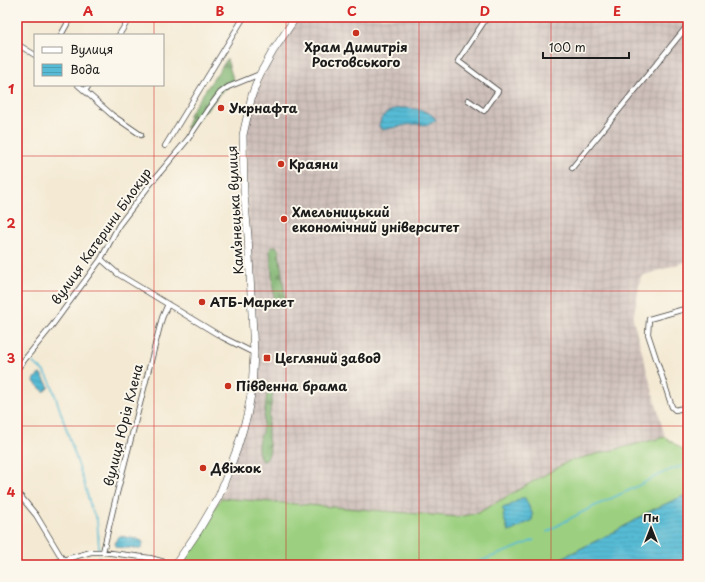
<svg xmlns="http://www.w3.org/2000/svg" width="705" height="582" font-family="'Playpen Sans',sans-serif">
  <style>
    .industrial { fill: url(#industrial-grid) }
    .grass { fill: #9cd080; stroke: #5c764e }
    .forest { fill: url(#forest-firs); stroke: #4c6745 }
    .water { fill: url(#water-rules); stroke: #3a6c78 }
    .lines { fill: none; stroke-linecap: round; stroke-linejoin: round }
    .stream { stroke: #57bbd5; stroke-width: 1.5 }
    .minor-casing { stroke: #3c3b38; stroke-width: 6 }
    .primary-casing { stroke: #3c3b38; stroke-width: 8 }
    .minor { stroke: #fff; stroke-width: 4.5 }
    .primary { stroke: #fff; stroke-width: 7 }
    .grid { fill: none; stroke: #d62828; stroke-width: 1; stroke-opacity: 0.55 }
    .poi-dot { fill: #c8321e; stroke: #fbf7ec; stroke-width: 1.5 }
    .labels { text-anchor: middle; stroke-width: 4; stroke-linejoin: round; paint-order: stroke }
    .poi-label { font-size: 13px; font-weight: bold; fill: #1c1c1c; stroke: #fbf7ec; text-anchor: start }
    .street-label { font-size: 13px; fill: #1c1c1c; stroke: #fbf7ec }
    .neatline { fill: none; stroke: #d62828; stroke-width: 1.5 }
    .grid-label { font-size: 13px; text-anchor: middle; font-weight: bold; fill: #d62828 }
  </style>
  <defs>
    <pattern id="industrial-grid" width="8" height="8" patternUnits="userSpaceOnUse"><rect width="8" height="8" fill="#cfc0bb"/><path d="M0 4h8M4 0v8" fill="none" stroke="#b1a4a0"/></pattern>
    <pattern id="forest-firs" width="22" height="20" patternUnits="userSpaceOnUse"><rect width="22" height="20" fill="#7db26e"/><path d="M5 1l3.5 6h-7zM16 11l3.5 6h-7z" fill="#66905a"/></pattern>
    <pattern id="water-rules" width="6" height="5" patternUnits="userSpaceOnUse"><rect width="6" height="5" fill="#57bbd5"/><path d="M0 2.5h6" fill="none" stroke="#4ba0b6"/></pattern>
  </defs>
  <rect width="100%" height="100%" fill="#fbf7ec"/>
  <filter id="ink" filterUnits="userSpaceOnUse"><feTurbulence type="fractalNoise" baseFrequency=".025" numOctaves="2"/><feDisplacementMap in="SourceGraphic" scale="8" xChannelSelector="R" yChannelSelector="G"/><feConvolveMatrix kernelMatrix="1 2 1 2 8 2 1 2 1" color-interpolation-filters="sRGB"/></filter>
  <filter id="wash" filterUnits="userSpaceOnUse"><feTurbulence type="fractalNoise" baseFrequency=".012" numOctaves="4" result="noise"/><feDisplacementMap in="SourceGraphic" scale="16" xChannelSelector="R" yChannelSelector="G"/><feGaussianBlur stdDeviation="0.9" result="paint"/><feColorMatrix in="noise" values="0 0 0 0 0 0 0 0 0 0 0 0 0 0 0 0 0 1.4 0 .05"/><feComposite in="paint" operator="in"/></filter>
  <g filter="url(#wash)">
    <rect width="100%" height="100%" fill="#f4ead4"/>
    <path class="industrial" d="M299 17H688V261L641 276 633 319 665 437 569 461 478 513 458 517 221 498 255 389 247 194 246 135 254 96 263 75 275 53Z"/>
    <path class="grass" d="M665 437 683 450H688V494L650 511 618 530 548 565H179L221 498 458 517 478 513 569 461Z"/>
    <path class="forest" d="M227 59 234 82 220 93 208 109 205 110 191 127 185 128 188 123 189 114Z
      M274 246H276L279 251 286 305 284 308 277 307 274 298 270 251 271 247Z
      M270 391H272L273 393 268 425V437L270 450 268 457 265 461H262C256 453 257 441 262 433L267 393Z"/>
    <path class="water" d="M400 108C412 108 430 109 436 120L428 125 416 124 406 125 383 130 379 127C380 115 389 110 400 108Z
      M41 374 49 387 45 391H43L34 382C35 377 37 375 41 374Z
      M688 494V565H548L618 530 650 511Z
      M521 498H525L533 515 532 520 512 531H508L503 515 505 513 502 508 509 506Z
      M120 536 137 539 143 542 142 548 139 549 117 547 115 544 117 538Z"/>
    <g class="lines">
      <path class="stream" d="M33 363C42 368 47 374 51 383L83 479 91 508 97 520 99 548
        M547 532C574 515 603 502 632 489 649 480 669 468 688 465
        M99 556 100 565
        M470 565 515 548 534 540"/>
    </g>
  </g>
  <g filter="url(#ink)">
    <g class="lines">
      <defs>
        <path id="minor" d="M61 35 71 17
          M119 35 130 17
          M17 44 35 55
          M78 85 112 115 141 135
          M85 91 89 85
          M468 100 484 111 498 91 458 61 487 17
          M165 146 244 17
          M572 168 688 25
          M101 259 118 274 222 337 254 353
          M688 308 649 319 648 334 672 407 675 410 688 407
          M17 369 51 327 101 259 119 225 152 182 188 139 208 109 220 93 228 87 260 74
          M17 492 36 515 63 560 91 552H103L150 558 175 565
          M103 552 116 497 162 318 168 304
          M44 565 63 560"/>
        <path id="primary" d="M175 565 199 530 219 496 237 449 247 416 252 389 254 353 248 236 244 194 243 135 252 95 260 74 273 51 296 17"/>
      </defs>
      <use href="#minor" class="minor-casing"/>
      <use href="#primary" class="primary-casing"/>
      <use href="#minor" class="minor"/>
      <use href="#primary" class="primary"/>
    </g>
  </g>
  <path class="grid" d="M154 17V35M286 17V565M419 17V565M551 17V565M154 85V565M17 156H688M17 291H688M17 426H688"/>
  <g class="poi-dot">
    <circle cx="356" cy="33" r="4"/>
    <circle cx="221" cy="108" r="4"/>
    <circle cx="281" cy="164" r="4"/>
    <circle cx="284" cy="219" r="4"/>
    <circle cx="202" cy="302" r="4"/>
    <rect x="263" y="354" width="8" height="8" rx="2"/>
    <circle cx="228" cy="386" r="4"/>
    <circle cx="203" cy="468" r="4"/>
  </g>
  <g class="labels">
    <g class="poi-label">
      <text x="356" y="52" text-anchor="middle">Храм Димитрія<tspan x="356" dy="15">Ростовського</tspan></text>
      <text x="229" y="113">Укрнафта</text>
      <text x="289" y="169">Краяни</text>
      <text x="292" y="217">Хмельницький<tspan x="292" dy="15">економічний університет</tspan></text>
      <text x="210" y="307">АТБ-Маркет</text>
      <text x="275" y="363">Цегляний завод</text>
      <text x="236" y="391">Південна брама</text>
      <text x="211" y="473">Двіжок</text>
    </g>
    <g class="street-label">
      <text transform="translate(235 210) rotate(-93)" y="5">Камʼянецька вулиця</text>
      <text transform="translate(101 236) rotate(-55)" y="5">вулиця Катерини Білокур</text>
      <text transform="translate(123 425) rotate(-76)" y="5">вулиця Юрія Клена</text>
    </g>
  </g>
  <rect width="705" height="582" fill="none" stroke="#fbf7ec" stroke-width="44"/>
  <rect x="34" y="34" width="130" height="52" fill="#fbf7ec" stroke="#a29f99"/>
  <rect x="42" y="47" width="20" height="6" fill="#ffffff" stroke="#a29f99"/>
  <text x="70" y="54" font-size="12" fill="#1c1c1c">Вулиця</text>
  <rect x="42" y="64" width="20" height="12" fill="url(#water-rules)" stroke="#a29f99"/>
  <text x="70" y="74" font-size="12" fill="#1c1c1c">Вода</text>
  <g transform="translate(651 528)" stroke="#fbf7ec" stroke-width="3" paint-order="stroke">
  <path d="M0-3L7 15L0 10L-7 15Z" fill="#1c1c1c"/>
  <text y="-6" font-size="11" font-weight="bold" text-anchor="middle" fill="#1c1c1c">Пн</text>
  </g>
  <path d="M543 52v6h86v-6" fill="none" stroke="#1c1c1c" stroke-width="2"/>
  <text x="549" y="52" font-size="12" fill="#1c1c1c" stroke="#fbf7ec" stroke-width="3" paint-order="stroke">100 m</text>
  <rect x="22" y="22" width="661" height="538" class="neatline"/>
  <g class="grid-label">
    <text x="88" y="16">A</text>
    <text x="220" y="16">B</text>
    <text x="352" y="16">C</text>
    <text x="485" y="16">D</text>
    <text x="617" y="16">E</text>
    <text x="11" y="94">1</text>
    <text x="11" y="228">2</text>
    <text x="11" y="363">3</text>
    <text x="11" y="497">4</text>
  </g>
</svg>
